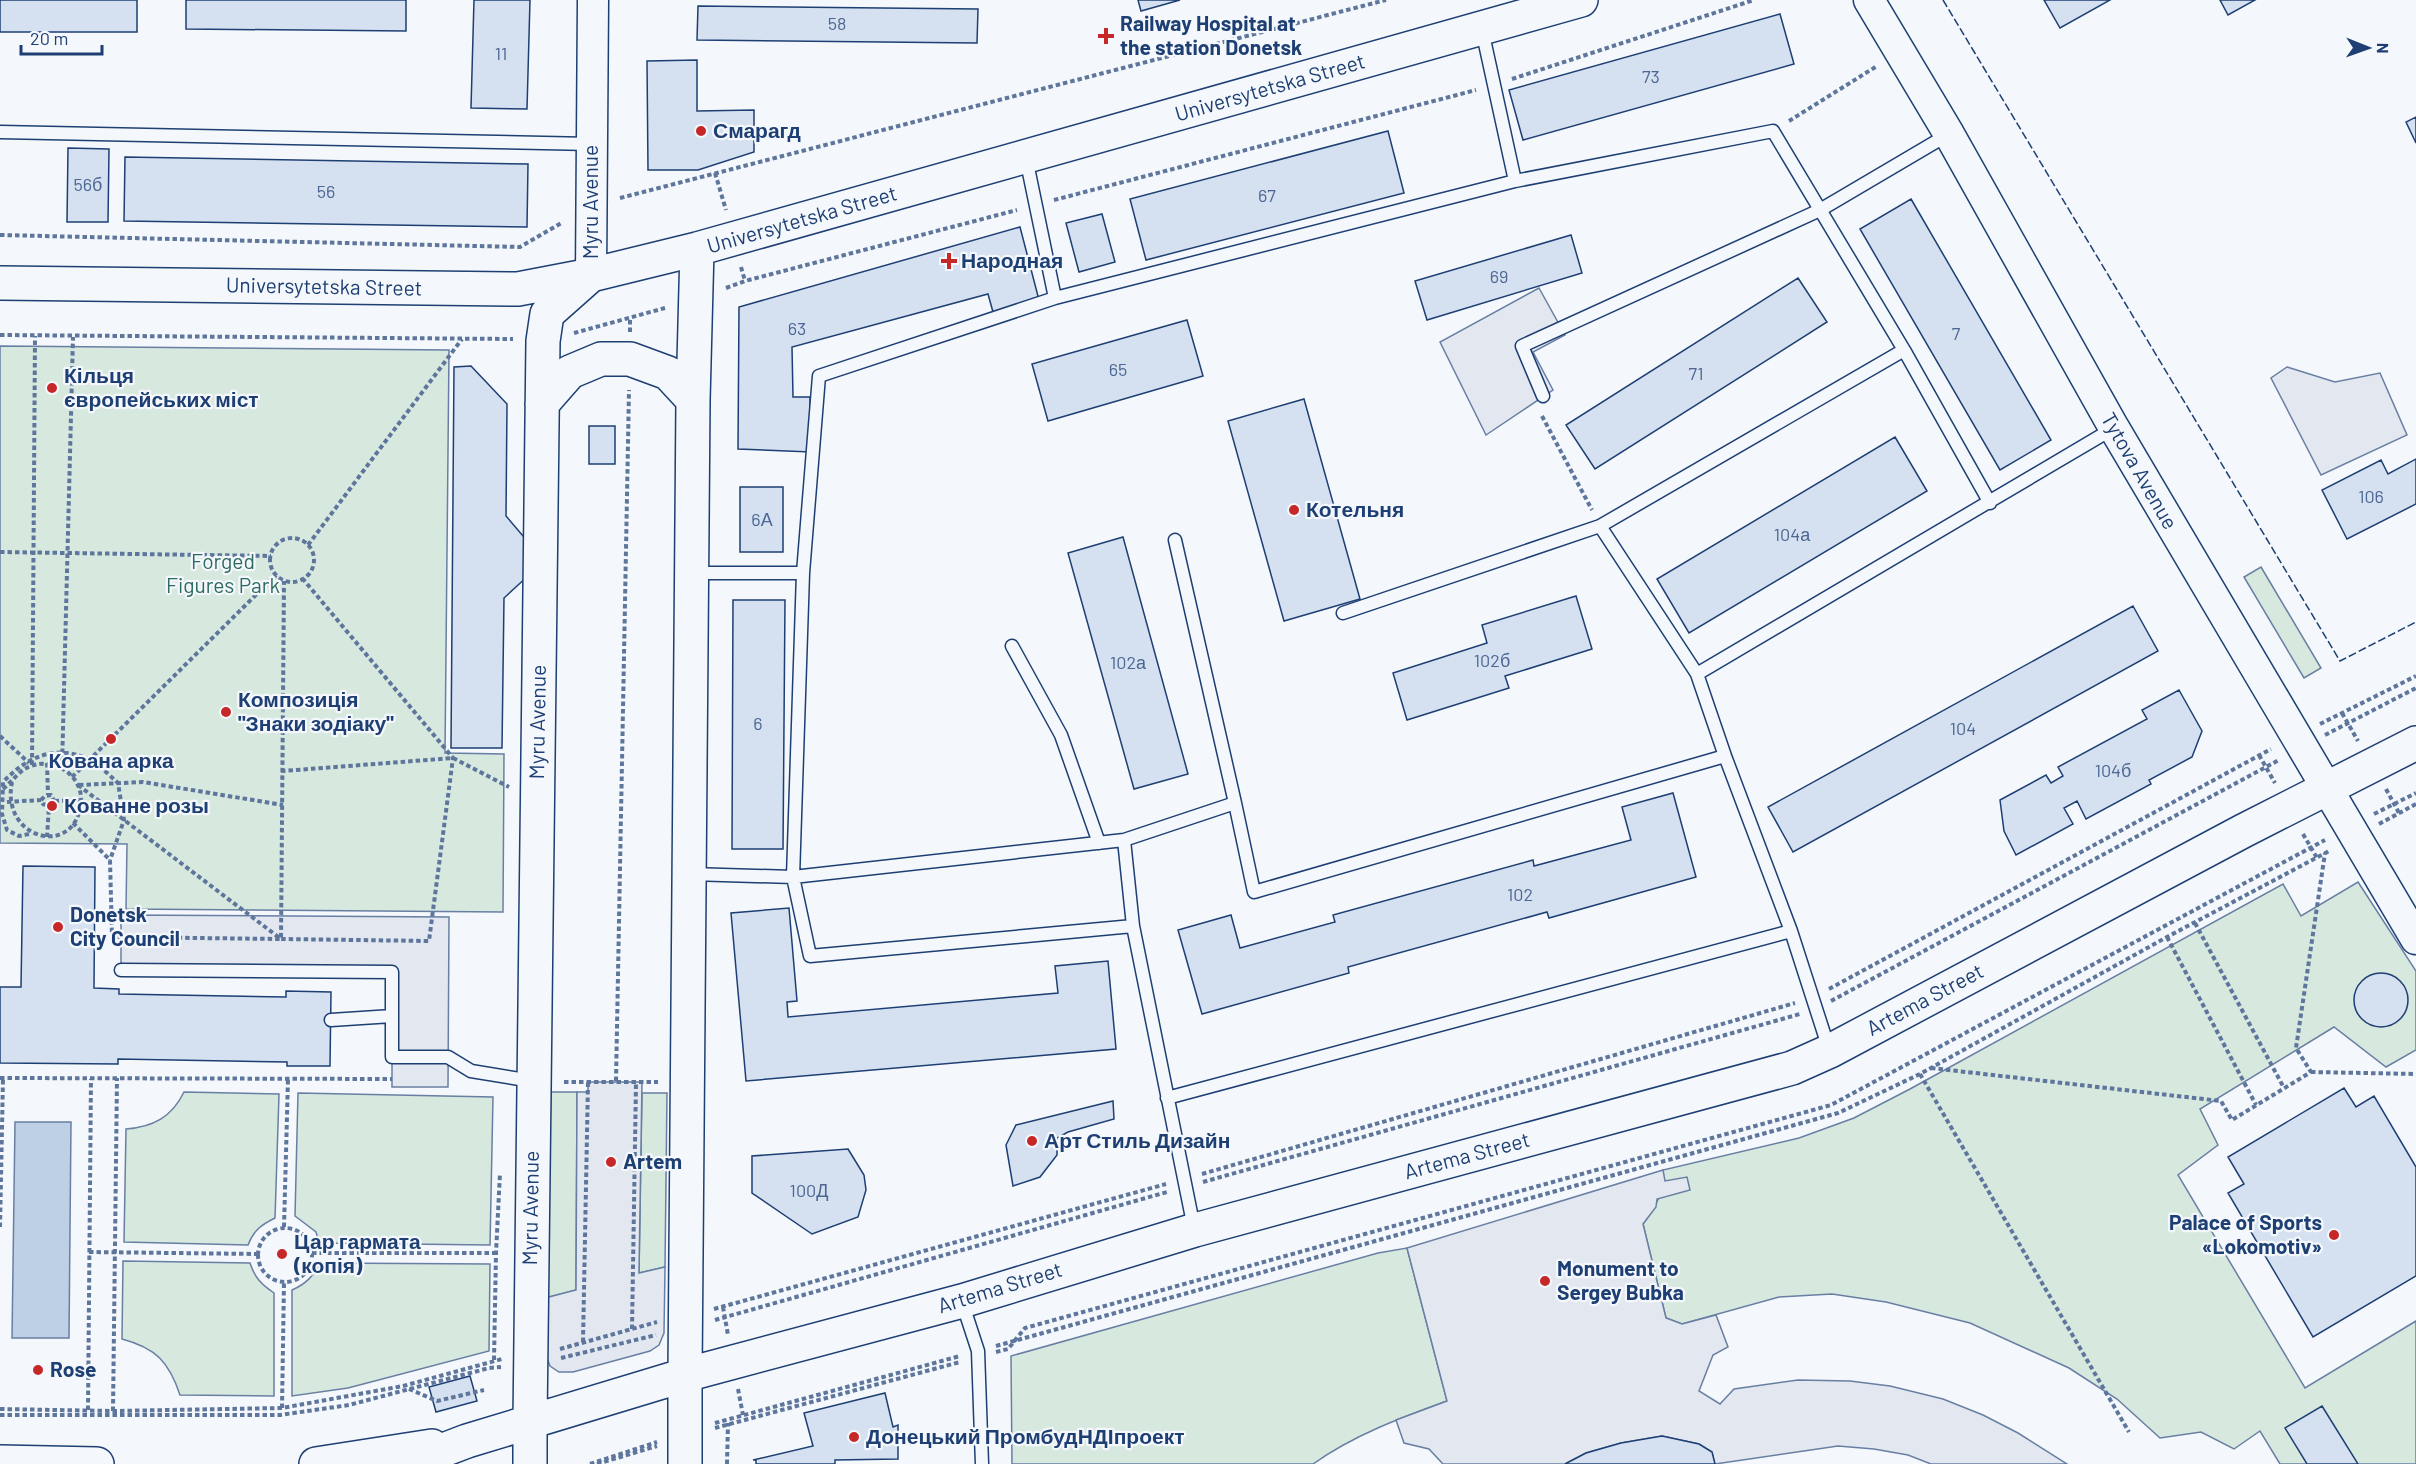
<svg xmlns="http://www.w3.org/2000/svg" width="2416" height="1464" font-family="Barlow,sans-serif">
  <style>
    .green { fill: #d7e8df; stroke: #687fa3; stroke-width: 1.5 }
    .parking { fill: #e3e8f0; stroke: #687fa3; stroke-width: 1.5 }
    .water { fill: #bed0e5; stroke: #687fa3; stroke-width: 1.5 }
    .building { fill: #d5e0f0; stroke: #1d3f73; stroke-width: 1.5 }
    .lines { fill: none; stroke-linecap: round; stroke-linejoin: round }
    .service-casing { stroke: #1d3f73; stroke-width: 15 }
    .tertiary-casing { stroke: #1d3f73; stroke-width: 33 }
    .secondary-casing { stroke: #1d3f73; stroke-width: 36 }
    .primary-casing { stroke: #1d3f73; stroke-width: 36 }
    .path { stroke: #5e769c; stroke-width: 4; stroke-dasharray: 4.5 3; stroke-linecap: butt }
    .service { stroke: #f4f7fb; stroke-width: 12 }
    .tertiary { stroke: #f4f7fb; stroke-width: 30 }
    .secondary { stroke: #f4f7fb; stroke-width: 33 }
    .primary { stroke: #f4f7fb; stroke-width: 33 }
    .fence { stroke: #1d3f73; stroke-width: 1.5; stroke-dasharray: 8 3; stroke-linecap: butt }
    .poi-dot { fill: #c62828; stroke: #f4f7fb; stroke-width: 2 }
    .labels { text-anchor: middle; stroke-width: 4.5; stroke-linejoin: round; paint-order: stroke }
    .number-label { font-size: 18px; fill: #4b6792 }
    .poi-label { font-size: 21px; font-weight: bold; fill: #1d3f73; stroke: #f4f7fb; text-anchor: start }
    .street-label { font-size: 21px; fill: #1d3f73; stroke: #f4f7fb }
    .park-label { font-size: 21px; fill: #2c6c60; stroke: #f4f7fb }
  </style>
  <rect width="100%" height="100%" fill="#f4f7fb"/>
  <path class="green" d="M0 346 449 350 445 753 504 754 503 912 126 909 127 844 0 843Z
    M2261 567 2321 668 2304 678 2244 577Z
    M2358 882 2416 971V1050L2386 1067 2334 1027 2200 1109 2218 1145 2178 1175 2305 1388 2416 1321V1464H2280L2260 1431 2234 1449 2201 1432 2160 1438 2117 1399 2069 1368 1970 1323 1886 1302 1832 1294 1779 1297 1682 1324 1666 1318 1643 1224C1654 1209 1666 1190 1663 1170L1799 1138 1854 1118 1910 1089 2283 884 2301 916Z
    M184 1092 279 1094 275 1218C261 1225 254 1230 248 1245L124 1242 126 1129C153 1127 172 1117 184 1092Z
    M551 1092H577L576 1290 545 1298Z
    M298 1093 493 1097 490 1245 319 1243 316 1232 295 1216Z
    M642 1093H667L665 1267 639 1273Z
    M1407 1248 1447 1401C1400 1418 1354 1435 1313 1464H1012L1011 1356 1378 1253Z
    M123 1261 250 1263C255 1278 261 1284 274 1293V1396L180 1395C169 1362 156 1348 122 1339Z
    M321 1263 490 1264 489 1351 348 1388 292 1396V1290C306 1284 313 1276 321 1263Z"/>
  <path class="parking" d="M1539 288 1565 335 1533 352 1553 390 1486 435 1440 342Z
    M2287 367 2335 382 2380 373 2407 435 2321 475 2271 378Z
    M121 915 449 917 448 1087H392V973L121 970Z
    M588 1082H642L639 1273 665 1267 664 1333 659 1345 650 1351 573 1372H559L550 1366 545 1353V1298L576 1290 577 1092H588Z
    M1663 1170 1665 1181 1687 1177 1690 1190 1657 1199 1656 1207 1643 1224 1666 1318 1682 1324 1716 1315 1728 1347 1713 1355 1699 1391 1720 1404 1734 1389 1798 1380 1850 1381 1890 1386 1943 1399 1983 1415 2018 1433 2067 1464H1931L1908 1455 1874 1449 1838 1446 1715 1464 1712 1452 1699 1444 1662 1436 1621 1443 1586 1453 1565 1464H1443L1429 1449 1404 1443 1396 1420 1447 1401 1407 1248Z"/>
  <path class="water" d="M15 1122H71L69 1338H12Z"/>
  <path class="building" d="M0 0H137V32H0Z
    M186 0H406V31L186 29Z
    M474 0H530L527 109 471 108Z
    M1138 0H1180L1141 11Z
    M2044 0H2110L2060 28Z
    M2220 0H2255L2228 15Z
    M698 6 978 9 977 43 697 40Z
    M1780 14 1794 64 1523 140 1509 90Z
    M697 60V111L754 110V152L698 170H648L647 61Z
    M2416 117V143L2406 122Z
    M1388 131 1404 193 1146 260 1130 199Z
    M68 148 109 149 108 222H67Z
    M125 157 528 164 527 227 124 221Z
    M1911 199 2051 440 2000 470 1860 229Z
    M1102 214 1115 262 1079 272 1066 223Z
    M1020 227 1039 300 993 312 988 294 792 347 793 397H810L811 452 738 449 739 307Z
    M1571 235 1582 273 1427 320 1415 281Z
    M1798 278 1827 322 1595 469 1566 425Z
    M1187 320 1203 376 1048 421 1032 364Z
    M471 366 507 404 506 516 529 543V575L504 598 502 748H451L454 367Z
    M1304 399 1360 599 1284 621 1228 421Z
    M589 426H615V464H589Z
    M1895 437 1927 491 1689 633 1657 579Z
    M2416 459V504L2347 539 2322 490 2381 460 2388 474Z
    M740 487H783V552H740Z
    M1123 537 1188 774 1134 789 1068 553Z
    M1576 596 1592 649 1505 676 1509 688 1407 720 1393 673 1487 643 1482 625Z
    M733 600H785L783 849H732Z
    M2133 606 2158 651 1793 852 1768 807Z
    M2179 690 2202 731 2192 757 2149 780 2151 784 2086 819 2077 801 2064 808 2073 824 2016 855 2004 831 2000 800 2046 775 2051 783 2063 776 2058 767 2147 719 2142 710Z
    M1673 793 1696 877 1549 918 1547 912 1348 967 1349 973 1202 1014 1178 930 1231 915 1240 948 1335 922 1333 915 1533 860 1534 866 1631 840 1622 807Z
    M23 866 95 867 94 988 119 989V994L286 997V991L331 992 330 1066H287V1062L118 1059V1064L0 1063V987H21Z
    M789 908 797 1001 787 1002 788 1017 1058 993 1055 966 1108 961 1116 1049 746 1081 731 913Z
    M2354 1000a27 27 0 1 1 54 0a27 27 0 1 1-54 0Z
    M2344 1088 2356 1107 2374 1096 2416 1167V1276L2313 1337 2228 1193 2244 1184 2228 1157Z
    M1113 1101 1114 1119 1068 1132 1057 1138V1155L1040 1177 1013 1186 1006 1145 1016 1125Z
    M848 1149 864 1175 866 1190 858 1217 812 1234 752 1193V1156Z
    M470 1376 477 1401 436 1412 429 1387Z
    M885 1393 893 1427 898 1425V1459L835 1460V1464H756V1460H753L813 1446 804 1413Z
    M2322 1406 2358 1464H2307L2285 1428Z
    M1662 1436 1699 1444 1712 1452 1715 1464H1565L1586 1453 1621 1443Z"/>
  <g class="lines">
    <defs>
      <path id="service" d="M1482 30 1515 181
        M0 132 591 144
        M1026 158 1055 298
        M1543 396 1522 346 1820 210 1949 134
        M1175 540 1235 803 1124 840 1133 926 1194 1228
        M694 573H803
        M1343 613 1600 526
        M1012 646 1061 735 1099 843
        M1697 674 2114 428
        M1235 803 1254 892 1725 756
        M690 874 793 877 1124 840
        M1133 926 810 956 793 877 803 573 819 376 1055 298 1515 181 1773 131 1904 350 1990 503
        M121 970 392 972V1057H448L471 1071 532 1081
        M331 1020 392 1016
        M1829 1049 1791 931 1725 756 1697 674 1600 526 1904 350
        M1167 1098 1791 931
        M962 1302 978 1351 982 1464"/>
      <path id="tertiary" d="M1869 0 1949 134 2114 428 2416 939
        M591 275 593 0"/>
      <path id="secondary" d="M685 1375V1464
        M530 1422V1464"/>
      <path id="primary" d="M0 283 518 289 591 275 697 249 1581 0
        M542 404 570 372 601 359H630L668 373 693 400
        M685 1375 693 400 697 249
        M530 1422 543 341 547 314 591 275
        M0 1462 97 1464
        M316 1464 432 1446
        M407 1464 467 1441 685 1375 962 1301 1195 1230 1792 1068 1830 1051 2243 831 2416 743"/>
    </defs>
    <use href="#service" class="service-casing"/>
    <use href="#tertiary" class="tertiary-casing"/>
    <use href="#secondary" class="secondary-casing"/>
    <use href="#primary" class="primary-casing"/>
    <path class="path" d="M1512 79 1754 0
      M1789 121 1877 66
      M715 173 726 210
      M620 198 1386 0
      M1054 200 1476 90
      M0 235 520 247 563 222
      M741 267 745 281
      M726 288 745 281 1017 210
      M630 332V317
      M574 333 665 308
      M0 335 513 339
      M1542 416 1592 510
      M270 560a22 22 0 1 1 44 0a22 22 0 1 1-44 0Z
      M308 545 462 339
      M0 552 271 556
      M2342 713 2358 741
      M2320 724 2416 676
      M2325 735 2416 688
      M0 736 29 763
      M2259 755 2275 783
      M47 763 48 795
      M32 765 35 336
      M62 768 73 337
      M283 773V771L453 758 509 787
      M72 777 276 575
      M78 785 281 939 429 941 453 758 303 579
      M79 785 143 782 283 805
      M3 789C13 781 19 770 31 766 55 757 83 776 81 802 76 859 0 840 12 782
      M2386 789 2399 813
      M41 800 45 796 51 795 54 801
      M7 802 41 800 43 804 49 806 54 801 81 800
      M2374 814 2416 793
      M73 823 110 860 112 937 281 939 284 581
      M2379 824 2416 804
      M29 834 19 836 7 830 2 814 3 782C27 757 55 744 88 759 99 764 109 775 118 783L124 820 110 860
      M2303 834 2317 858
      M47 837 49 806
      M2195 923 2284 1088
      M2167 937 2256 1105
      M1829 989 2271 749
      M1831 1001 2279 760
      M1931 1068 2221 1101 2232 1120 2311 1072 2296 1048 2325 853
      M2311 1072 2416 1074
      M1920 1074 2129 1432
      M0 1078 392 1079
      M616 1081 629 390
      M564 1082H658
      M1202 1174 1795 1003
      M1203 1182 1800 1014
      M0 1227 3 1078
      M284 1227 288 1079
      M258 1255a27 27 0 1 1 54 0a27 27 0 1 1-54 0Z
      M89 1252 258 1254
      M312 1253H496
      M723 1307 728 1335
      M714 1309 1166 1184
      M715 1320 1167 1192
      M632 1329 636 1082
      M583 1342 588 1082
      M996 1346 1838 1113 1920 1074 2167 937 2331 850
      M560 1349 657 1322
      M996 1352 1008 1349 1025 1328 1831 1105 2325 840
      M561 1358 656 1335
      M494 1360 496 1253 500 1173
      M409 1389 437 1401 484 1390
      M738 1389 743 1415
      M282 1408 284 1282
      M0 1409 113 1411 282 1408 403 1386 502 1359
      M88 1410 91 1079
      M113 1411 117 1078
      M0 1415H280L349 1405 489 1368 501 1367
      M715 1423 960 1356
      M715 1428 960 1362
      M590 1464 657 1442
      M597 1464 657 1446
      M727 1464 728 1423"/>
    <use href="#service" class="service"/>
    <use href="#tertiary" class="tertiary"/>
    <use href="#secondary" class="secondary"/>
    <use href="#primary" class="primary"/>
    <path class="fence" d="M1943 0 2340 661 2416 622"/>
  </g>
  <g class="poi-dot">
    <path d="M1103 27h6v6h6v6h-6v6h-6v-6h-6v-6h6z"/>
    <circle cx="701" cy="131" r="6"/>
    <path d="M946 252h6v6h6v6h-6v6h-6v-6h-6v-6h6z"/>
    <circle cx="52" cy="388" r="6"/>
    <circle cx="1294" cy="510" r="6"/>
    <circle cx="226" cy="712" r="6"/>
    <circle cx="111" cy="739" r="6"/>
    <circle cx="52" cy="806" r="6"/>
    <circle cx="58" cy="927" r="6"/>
    <circle cx="1032" cy="1141" r="6"/>
    <circle cx="611" cy="1162" r="6"/>
    <circle cx="2334" cy="1235" r="6"/>
    <circle cx="282" cy="1254" r="6"/>
    <circle cx="1545" cy="1281" r="6"/>
    <circle cx="38" cy="1370" r="6"/>
    <circle cx="854" cy="1437" r="6"/>
  </g>
  <g class="labels">
    <g class="number-label">
      <text x="837" y="30">58</text>
      <text x="501" y="60">11</text>
      <text x="1651" y="83">73</text>
      <text x="88" y="191">56б</text>
      <text x="326" y="198">56</text>
      <text x="1267" y="202">67</text>
      <text x="1499" y="283">69</text>
      <text x="797" y="335">63</text>
      <text x="1956" y="340">7</text>
      <text x="1118" y="376">65</text>
      <text x="1696" y="380">71</text>
      <text x="2371" y="503">106</text>
      <text x="762" y="526">6А</text>
      <text x="1792" y="541">104а</text>
      <text x="1492" y="667">102б</text>
      <text x="1128" y="669">102а</text>
      <text x="758" y="730">6</text>
      <text x="1963" y="735">104</text>
      <text x="2113" y="777">104б</text>
      <text x="1520" y="901">102</text>
      <text x="809" y="1197">100Д</text>
    </g>
    <g class="poi-label">
      <text x="1120" y="31">Railway Hospital at<tspan x="1120" dy="24">the station Donetsk</tspan></text>
      <text x="713" y="138">Смарагд</text>
      <text x="961" y="268">Народная</text>
      <text x="64" y="383">Кільця<tspan x="64" dy="24">європейських міст</tspan></text>
      <text x="1306" y="517">Котельня</text>
      <text x="238" y="707">Композиція<tspan x="238" dy="24">"Знаки зодіаку"</tspan></text>
      <text x="111" y="768" text-anchor="middle">Кована арка</text>
      <text x="64" y="813">Кованне розы</text>
      <text x="70" y="922">Donetsk<tspan x="70" dy="24">City Council</tspan></text>
      <text x="1044" y="1148">Арт Стиль Дизайн</text>
      <text x="623" y="1169">Artem</text>
      <text x="2322" y="1230" text-anchor="end">Palace of Sports<tspan x="2322" dy="24">«Lokomotiv»</tspan></text>
      <text x="294" y="1249">Цар гармата<tspan x="294" dy="24">(копія)</tspan></text>
      <text x="1557" y="1276">Monument to<tspan x="1557" dy="24">Sergey Bubka</tspan></text>
      <text x="50" y="1377">Rose</text>
      <text x="866" y="1444">Донецький ПромбудНДІпроект</text>
    </g>
    <g class="street-label">
      <text transform="translate(1270 88) rotate(-16)" y="7">Universytetska Street</text>
      <text transform="translate(591 202) rotate(-90)" y="7">Myru Avenue</text>
      <text transform="translate(802 220) rotate(-16)" y="7">Universytetska Street</text>
      <text transform="translate(324 287) rotate(1)" y="7">Universytetska Street</text>
      <text transform="translate(2139 471) rotate(60)" y="7">Tytova Avenue</text>
      <text transform="translate(538 722) rotate(-89)" y="7">Myru Avenue</text>
      <text transform="translate(1925 1000) rotate(-28)" y="7">Artema Street</text>
      <text transform="translate(1467 1156) rotate(-15)" y="7">Artema Street</text>
      <text transform="translate(531 1208) rotate(-89)" y="7">Myru Avenue</text>
      <text transform="translate(1000 1288) rotate(-17)" y="7">Artema Street</text>
    </g>
    <g class="park-label">
      <text x="223" y="569">Forged<tspan x="223" dy="24">Figures Park</tspan></text>
    </g>
  </g>
  <g transform="translate(2368 48) rotate(91)" stroke="#f4f7fb" stroke-width="4.5" paint-order="stroke">
  <path d="M0-4.5L10 22L0 15L-10 22Z" fill="#1d3f73"/>
  <text y="-9" font-size="16" font-weight="bold" text-anchor="middle" fill="#1d3f73">N</text>
  </g>
  <path d="M21 45v9h81v-9" fill="none" stroke="#1d3f73" stroke-width="3"/>
  <text x="30" y="45" font-size="18" fill="#1d3f73" stroke="#f4f7fb" stroke-width="4.5" paint-order="stroke">20 m</text>
</svg>
